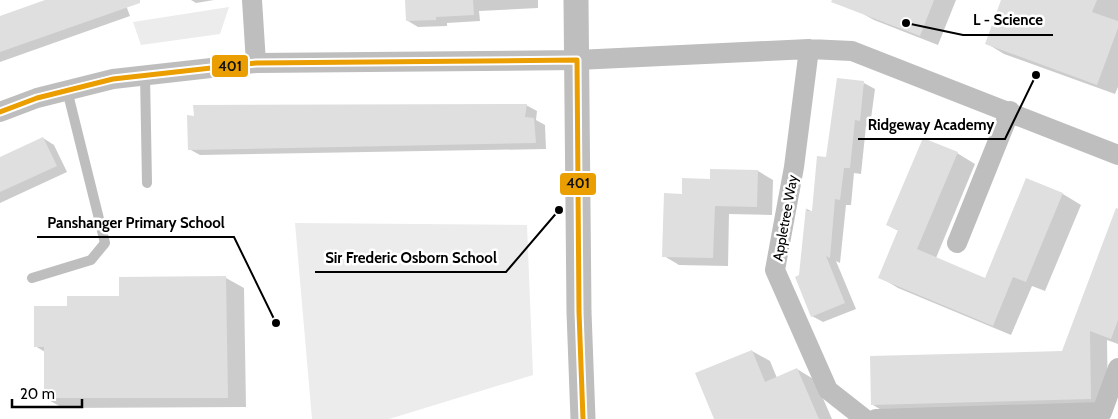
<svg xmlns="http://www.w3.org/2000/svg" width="1118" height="419" font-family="Cabin,sans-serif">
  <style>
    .green { fill: #ececec }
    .shadow { fill: #0003 }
    .building { fill: #dfdfdf }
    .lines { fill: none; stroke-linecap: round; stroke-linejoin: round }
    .service { stroke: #bebebe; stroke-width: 10 }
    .minor { stroke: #bebebe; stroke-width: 20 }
    .tertiary { stroke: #bebebe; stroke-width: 25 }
    .bus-1-casing { stroke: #fff; stroke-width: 9 }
    .bus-1 { stroke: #eb9e00; stroke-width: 5 }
    .labels { text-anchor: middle; stroke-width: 5; stroke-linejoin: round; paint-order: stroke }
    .street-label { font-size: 14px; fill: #000; stroke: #fff }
    .leader { fill: none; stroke: #000; stroke-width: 2 }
    .callout-dot { fill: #000; stroke: #fff; stroke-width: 2 }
    .callout-label { font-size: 15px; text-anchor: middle; font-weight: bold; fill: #000; stroke: #fff; stroke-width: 5; stroke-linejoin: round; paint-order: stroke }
    .line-badge { stroke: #fff; stroke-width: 2 }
    .pale-badge-label { font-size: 14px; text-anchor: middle; font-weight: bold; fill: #111 }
  </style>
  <rect width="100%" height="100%" fill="#fff"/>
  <path class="green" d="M229 7 220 34 141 45 133 22Z
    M295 223 527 225 533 375 389 419H312Z"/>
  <path class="shadow" d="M48 0H124L130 16 0 62V17Z
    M191 0H214L196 3Z
    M407 0H538V8L479 11 480 21 447 23V26L418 27 408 21Z
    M860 0H956L938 45 874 20 856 10Z
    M1002 0H1118V87L1115 94 1004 54 986 43Z
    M864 83 875 89 870 126H866L861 174 854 173 851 205H846L840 263 836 261 856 309 823 322 812 316 801 276 807 209 813 212 827 159Z
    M526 105 537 111 536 120 545 125 546 149 200 155 189 149Z
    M43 138 54 145 67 172 0 203V158Z
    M957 153 975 164 936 258 986 279 1027 180 1063 194 1081 205 1045 291 1032 286 1011 335 898 288 880 277 899 231 887 225Z
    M758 171 773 180 772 215 729 214 728 266 679 265 664 256 683 195 711 180Z
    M1118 208V344L1107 340 1108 408 890 415 873 405 1063 352Z
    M120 278H226L244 288 246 407 63 408 45 398V352L35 346 68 307 120 297Z
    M752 351 770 361 777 378 797 369 815 380 832 419H715Z"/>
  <path class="building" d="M45 0H140V3L0 52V16Z
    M405 0H473L474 15 436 17V20L406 21Z
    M832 0H934L920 36 831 2Z
    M1001 0H1097L1092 12 1118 21V28L1097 85 985 44Z
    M837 78 864 81 860 121 855 120 850 168H844L840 200 835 199 830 258 826 256 845 303 811 317 795 277 799 275 806 207 807 211H812L817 156 826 157Z
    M527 104 525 117 534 118 536 143 188 150 187 115 194 116 193 105Z
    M43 137 57 166 0 192V157Z
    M923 138 958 152 917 249 985 278 1026 178 1063 193 1026 282 1013 277 993 326 878 278 898 230 886 225Z
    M710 169 758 170 757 207 715 206 713 258 662 257 664 193 682 194V178L710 179Z
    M1116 208 1118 209V320L1111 339 1090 331 1091 399 871 405 870 356 1062 351Z
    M226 276 228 398H44V347H34V306H67V296H119V277Z
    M752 350 765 382 797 368 819 419H714L695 373Z"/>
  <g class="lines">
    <path class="service" d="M145 75 147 183
      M32 278 91 260 105 243 67 90"/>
    <path class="minor" d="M252 0 256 63
      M809 49 794 167 775 270 828 390 865 419
      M0 112 37 98 113 79 256 63 577 60 809 49 852 51 1118 155
      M957 243 1010 111
      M876 419 1102 412 1118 368"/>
    <path class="tertiary" d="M576 0 579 312 583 419"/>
    <defs>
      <path id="bus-1" d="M0 112 37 98 113 79 256 63 577 60 579 312 583 419"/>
    </defs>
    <use href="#bus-1" class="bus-1-casing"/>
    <use href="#bus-1" class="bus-1"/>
  </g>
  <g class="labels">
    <g class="street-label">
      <text transform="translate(785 218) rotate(-80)" y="5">Appletree Way</text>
    </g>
  </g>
  <path class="leader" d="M906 23L963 35H1053M1036 75L1005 139H858M276 323L234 237H37M559 210L506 272H315"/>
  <g class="callout-dot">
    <circle cx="906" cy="23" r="5"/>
    <circle cx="1036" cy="75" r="5"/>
    <circle cx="276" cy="323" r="5"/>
    <circle cx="559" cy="210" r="5"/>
  </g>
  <g class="callout-label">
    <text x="1008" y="25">L - Science</text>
    <text x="931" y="130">Ridgeway Academy</text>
    <text x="136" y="228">Panshanger Primary School</text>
    <text x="411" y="263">Sir Frederic Osborn School</text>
  </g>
  <g class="line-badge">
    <rect x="211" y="54" width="38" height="24" rx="5" fill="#eb9e00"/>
    <rect x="559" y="172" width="38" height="24" rx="5" fill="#eb9e00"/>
  </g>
  <g class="pale-badge-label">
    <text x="230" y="71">401</text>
    <text x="578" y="188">401</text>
  </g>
  <path d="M12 399v8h70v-8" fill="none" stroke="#000000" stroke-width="2.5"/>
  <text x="20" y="399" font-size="15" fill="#000000" stroke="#ffffff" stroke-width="4" paint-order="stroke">20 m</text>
</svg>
